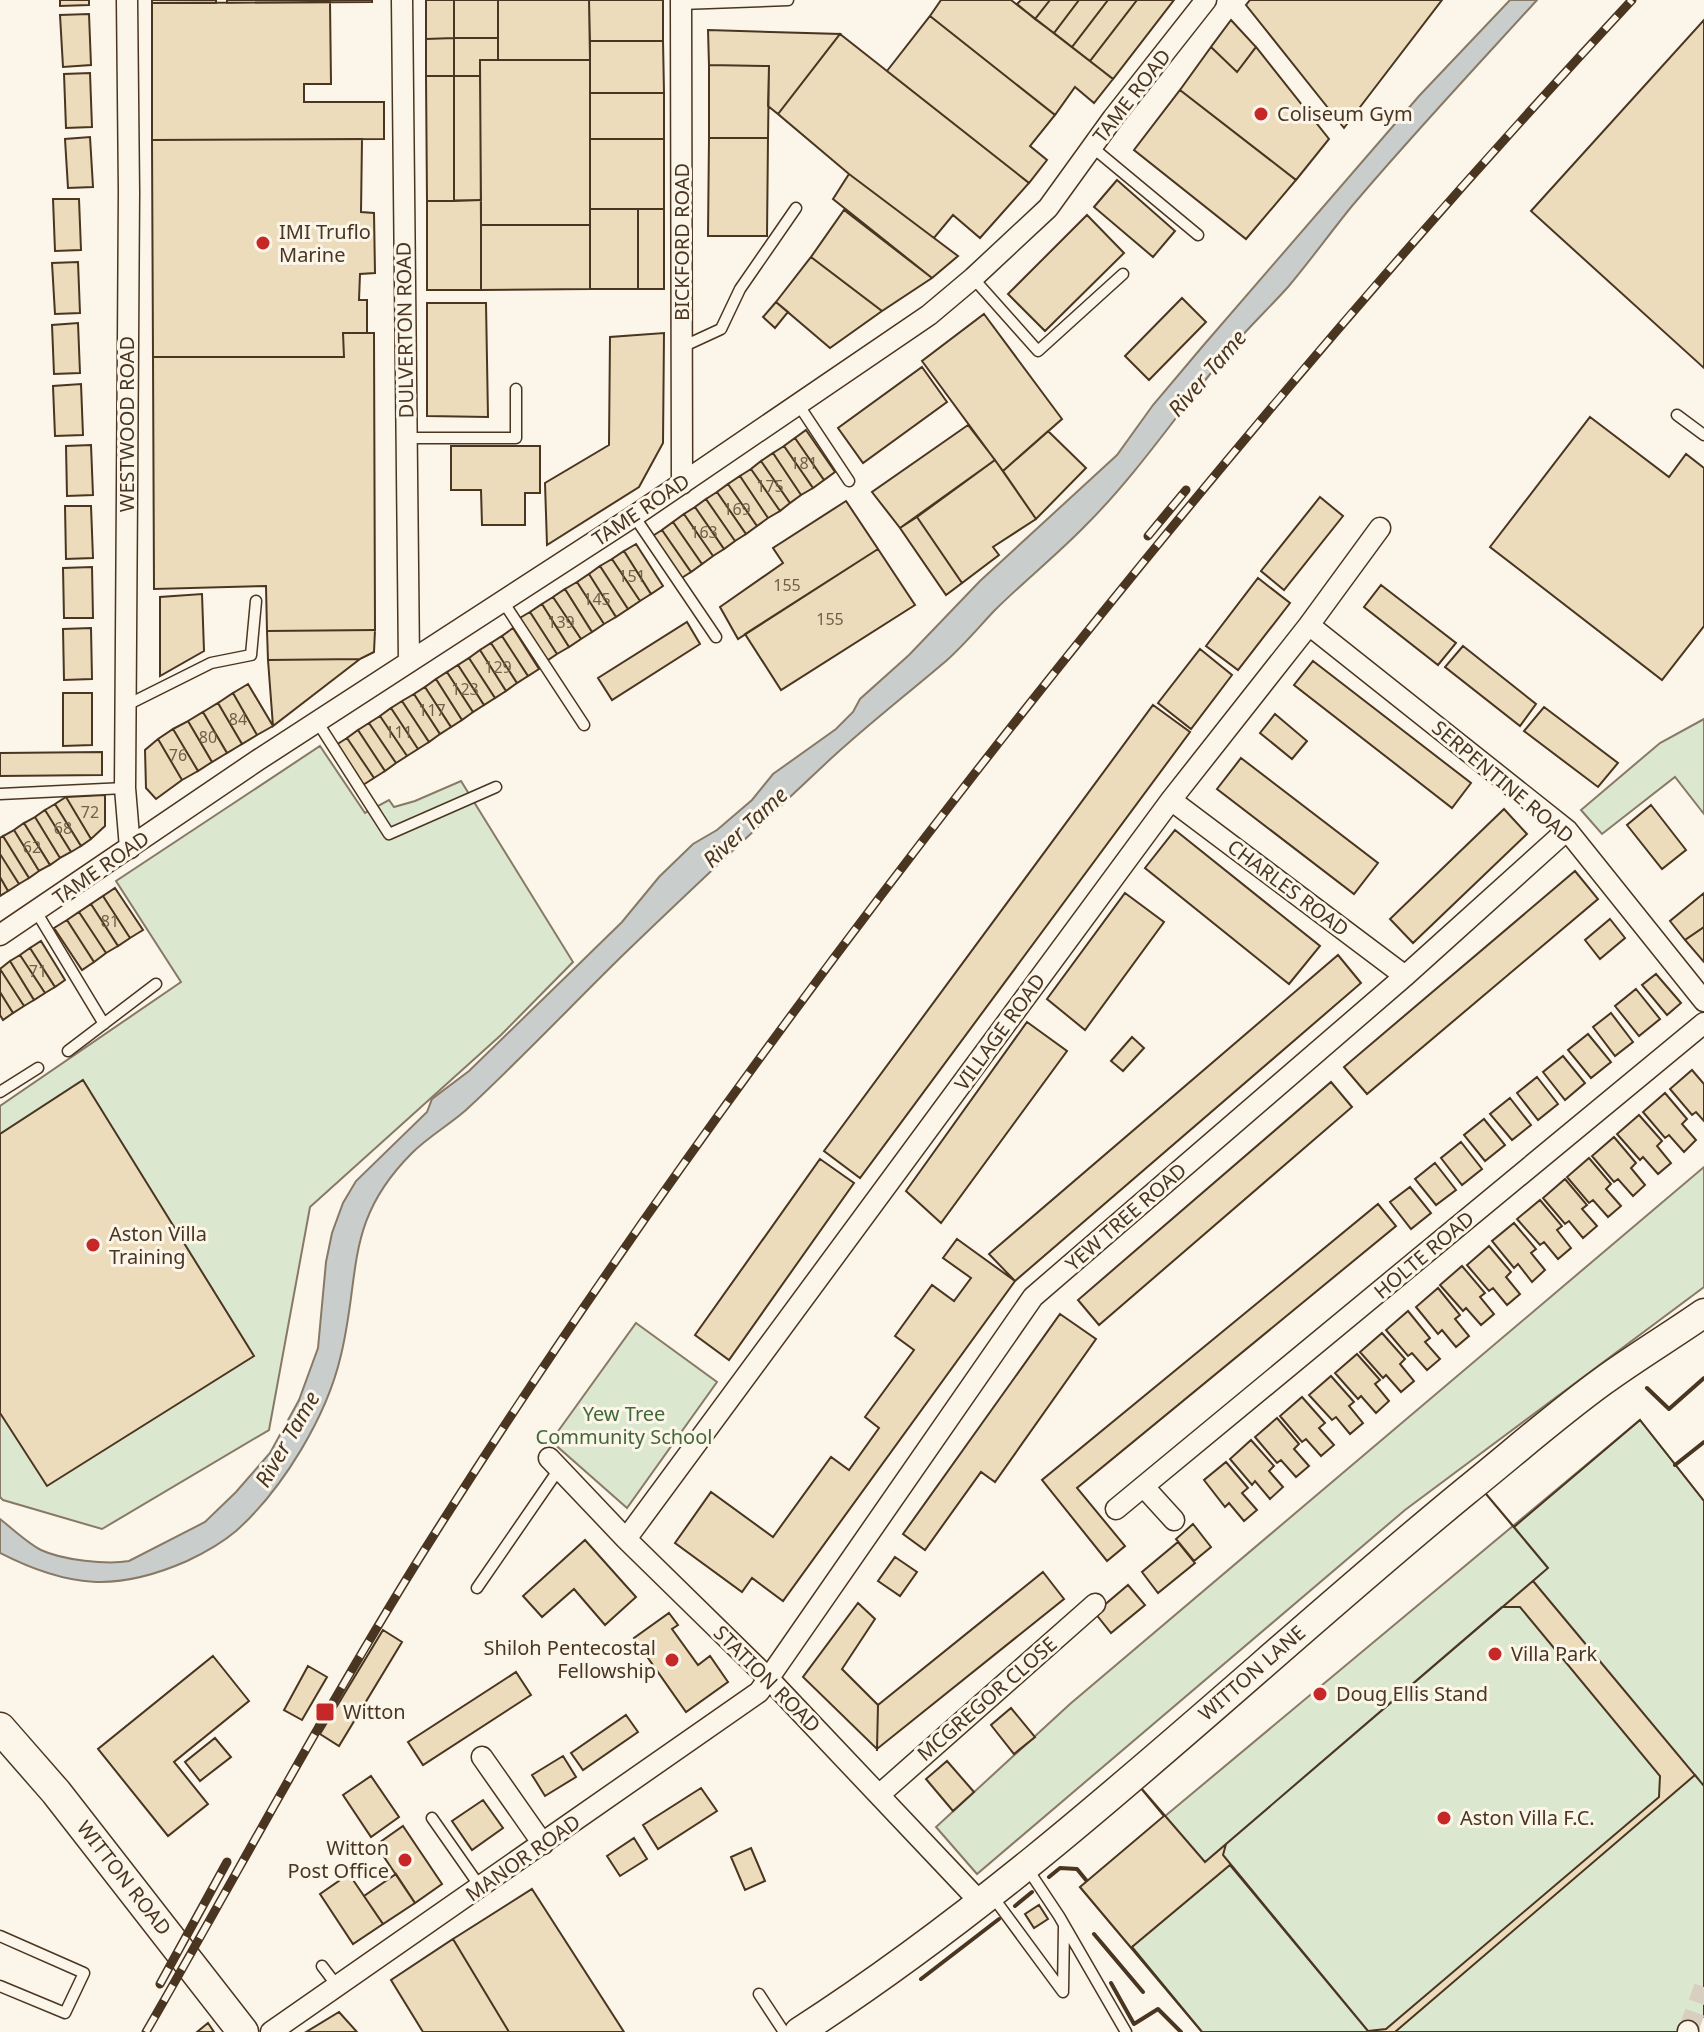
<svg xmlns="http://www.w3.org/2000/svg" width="1704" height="2032" font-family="'Noto Sans',sans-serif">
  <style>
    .green { fill: #dce7d0; stroke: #887966; stroke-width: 2 }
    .water { fill: #c9cecd; stroke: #887966; stroke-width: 2 }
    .building { fill: #ecdcbc; stroke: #4a3520; stroke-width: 2; fill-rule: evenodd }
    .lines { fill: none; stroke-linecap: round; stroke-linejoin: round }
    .minor-tunnel { stroke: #d8cfc1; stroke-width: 20; stroke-dasharray: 20 10; stroke-linecap: butt }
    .service-casing { stroke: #4a3520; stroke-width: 13 }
    .minor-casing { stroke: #4a3520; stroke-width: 23 }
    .secondary-casing { stroke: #4a3520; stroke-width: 31 }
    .primary-casing { stroke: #4a3520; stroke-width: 33 }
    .service { stroke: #fbf6e9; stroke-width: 10 }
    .minor { stroke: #fbf6e9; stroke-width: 20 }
    .secondary { stroke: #fbf6e9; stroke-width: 28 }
    .primary { stroke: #fbf6e9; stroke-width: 30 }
    .rail-casing { stroke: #4a3520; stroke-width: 9 }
    .rail { stroke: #fbf6e9; stroke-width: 6; stroke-dasharray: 18; stroke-linecap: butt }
    .wall { stroke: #4a3520; stroke-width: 4 }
    .poi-dot { fill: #c62828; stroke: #fbf6e9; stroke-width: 3 }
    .labels { text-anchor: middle; stroke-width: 6; stroke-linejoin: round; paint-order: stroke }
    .number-label { font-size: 16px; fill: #725f47 }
    .street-label { font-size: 20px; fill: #4a3520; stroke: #fbf6e9 }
    .poi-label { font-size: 20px; fill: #4a3520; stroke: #fbf6e9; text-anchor: start }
    .park-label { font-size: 20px; fill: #436837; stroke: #fbf6e9 }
    .water-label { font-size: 22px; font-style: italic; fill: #4a3520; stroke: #fbf6e9 }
  </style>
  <rect width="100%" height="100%" fill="#fbf6e9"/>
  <path class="green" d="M1704 719V814L1675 777 1602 834 1581 810 1660 743Z
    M320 746 365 813 389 800 394 807 415 801 461 781 573 962 501 1035 310 1207 269 1430 102 1529 3 1500 0 1497V1106L181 982 116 881Z
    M1704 1167V1287L1405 1510 977 1874 936 1827 1070 1704Z
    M636 1323 717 1382 627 1508 551 1441Z
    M1640 1420 1704 1501V2016L1686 2032H1202L1080 1887Z"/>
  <path class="water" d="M1510 0H1537C1475 68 1412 135 1352 206 1330 233 1310 261 1288 287 1270 307 1250 326 1233 346 1183 405 1141 470 1086 525 1057 555 1024 581 994 611 978 628 963 646 946 661 905 696 862 729 823 766 756 829 688 892 622 956 570 1007 519 1061 466 1110 449 1125 428 1137 412 1153 344 1221 361 1272 341 1355 327 1416 283 1489 236 1531 222 1543 204 1553 187 1561 117 1592 68 1588 0 1553V1519C13 1529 26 1542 41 1550 62 1560 107 1565 129 1561L205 1522 236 1492 270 1453 299 1400 318 1348 326 1262 332 1233 343 1203 356 1181 427 1112 432 1099 469 1071 580 963 622 922 659 877 693 844 717 830 752 800 773 774 836 729 853 712 860 699 909 655 980 581 1117 455 1153 405 1202 347 1419 96Z"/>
  <path class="building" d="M60 0H89V5L60 6Z
    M152 0H216V3H152Z
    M227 0H372V2L227 3Z
    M426 0H454V38L426 39Z
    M454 0H498V38H454Z
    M498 0H589L590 60H498Z
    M589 0H663V41H590Z
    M941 0H1011L1113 79 1094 103 1075 87 1055 115 930 16Z
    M1021 0H1050L1035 19 1017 4Z
    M1050 0H1079L1054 33 1035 19Z
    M1079 0H1108L1072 47 1054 33Z
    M1108 0H1137L1090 61 1072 47Z
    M1137 0H1174L1113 79 1090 61Z
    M1250 0H1442L1344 128 1246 5Z
    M330 2 331 84H304V102H384V139L152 140V3Z
    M89 14 91 65 63 67 60 15Z
    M930 16 1055 115 1030 146 1047 160 1029 183 887 71Z
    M1231 20 1256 47 1237 72 1211 47Z
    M1704 20V368L1531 211Z
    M708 30 840 34 778 114 768 106 769 66 709 65Z
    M840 34 1029 183 980 238 953 215 934 238 849 174 778 114Z
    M454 38V76H426V39Z
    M454 38H498V60H480V76H454Z
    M590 41H663L664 93H590Z
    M1211 47 1237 72 1256 47 1329 139 1296 180 1180 90Z
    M480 60H590V225H481Z
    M709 65 769 66 768 138H709Z
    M90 73 92 127 66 128 64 74Z
    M426 76H454V201H427Z
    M454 76H480L481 200 454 201Z
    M1180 90 1296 180 1246 239 1134 150Z
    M590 93H664V139H590Z
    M90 137 93 187 68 188 65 139Z
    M709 138H768L767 236H708Z
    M362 139 361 212 374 213 375 273 360 274 359 300H367V333H343L344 357H153L152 140Z
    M590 139H664V209H590Z
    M849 174 934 238 958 256 932 278 833 199Z
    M1117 180 1175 231 1153 257 1094 207Z
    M53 199H79L81 250 55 251Z
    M481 200V290H427V201Z
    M590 209H638V289H590Z
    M638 209H664V289H638Z
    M844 210 932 278 882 311 811 257Z
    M1087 215 1124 253 1045 331 1008 294Z
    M481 225H590V289L481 290Z
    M811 257 882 311 830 348 776 302Z
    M78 262 80 313 55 314 52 263Z
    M1182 298 1206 322 1149 380 1125 356Z
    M776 302 788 312 775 328 763 317Z
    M427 303H486L488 417 427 416Z
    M984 314 1062 419 1003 471 922 361Z
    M78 323 80 373 54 374 52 325Z
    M343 333H374L375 630 267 631 266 586 154 589 153 357H344Z
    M664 333 663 443 639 487 547 545 545 483 609 445 610 337Z
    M922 367 947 402 863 463 838 428Z
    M81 384 83 435 55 436 53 386Z
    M1590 417 1669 477 1686 454 1704 468V626L1662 680 1490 547Z
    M968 425 995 460 900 528 872 492Z
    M806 430 835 472 824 480 795 438Z
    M1048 431 1086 468 1036 519 1003 471Z
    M795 438 824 480 813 488 784 446Z
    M91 445 93 495 67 496 66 446Z
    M451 446H540V493H525V525H482L481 490H451Z
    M784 446 813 488 801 495 773 453Z
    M773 453 801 495 790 503 761 461Z
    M995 460 1036 519 993 547 999 555 962 583 917 517Z
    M761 461 790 503 780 511 751 469Z
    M751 469 780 511 768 518 740 476Z
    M740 476 768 518 757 526 728 484Z
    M728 484 757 526 746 534 717 492Z
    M717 492 746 534 735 541 706 499Z
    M1320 497 1343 516 1284 590 1261 571Z
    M706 499 735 541 724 549 695 507Z
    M846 501 878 549 738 639 720 607 783 563 773 548Z
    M65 506H91L93 558 66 559Z
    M695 507 724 549 713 556 684 514Z
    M684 514 713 556 702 564 673 522Z
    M917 517 962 583 946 595 900 528Z
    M673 522 702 564 691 572 662 530Z
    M662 530 691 572 680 579 651 537Z
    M636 544 663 586 651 594 624 551Z
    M878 549 915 605 781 690 745 634Z
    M624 551 651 594 640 601 612 559Z
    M612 559 640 601 628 609 600 566Z
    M600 566 628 609 616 617 589 574Z
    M92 567 93 618H64L63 568Z
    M589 574 616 617 604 624 577 582Z
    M1258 578 1290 603 1238 670 1206 646Z
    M577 582 604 624 592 632 565 589Z
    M1381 585 1456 643 1438 665 1364 607Z
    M565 589 592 632 581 639 553 597Z
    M202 594 204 651 160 676V597Z
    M553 597 581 639 569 647 542 604Z
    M542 604 569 647 557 654 530 612Z
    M530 612 557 654 545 662 518 619Z
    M687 622 700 644 612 700 598 678Z
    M91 628 92 679 64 680 63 629Z
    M513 628 539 669 528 676 502 636Z
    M375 630 374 652 360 659 268 660 267 631Z
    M502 636 528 676 517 683 491 643Z
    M491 643 517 683 506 691 480 650Z
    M1463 646 1536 704 1520 726 1445 667Z
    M1200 649 1232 675 1191 729 1158 703Z
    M480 650 506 691 495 698 469 658Z
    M469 658 495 698 484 705 458 665Z
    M360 659 273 726 268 660Z
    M1313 661 1471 783 1452 808 1294 685Z
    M458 665 484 705 473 712 447 672Z
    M447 672 473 712 462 720 436 679Z
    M436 679 462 720 451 727 425 687Z
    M248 684 273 726 257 735 233 693Z
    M425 687 451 727 440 734 414 694Z
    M63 693H92V745L63 746Z
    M233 693 257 735 242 744 218 703Z
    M414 694 440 734 429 742 402 701Z
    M402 701 429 742 418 749 391 708Z
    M218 703 242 744 227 753 203 712Z
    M1153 705 1190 732 860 1178 824 1151Z
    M1544 707 1618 763 1598 787 1524 731Z
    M391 708 418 749 407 756 380 716Z
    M203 712 227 753 212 762 188 721Z
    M1275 714 1307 741 1292 759 1260 733Z
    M380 716 407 756 396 763 369 723Z
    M188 721 212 762 198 771 173 729Z
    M369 723 396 763 385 771 358 730Z
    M173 729 198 771 182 780 158 739Z
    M358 730 385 771 374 778 347 738Z
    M347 738 374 778 363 785 336 745Z
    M158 739 182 780 156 799 146 788 145 750Z
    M102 752V775L0 776V753Z
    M1241 758 1378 863 1354 894 1217 789Z
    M105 795V826L91 839 66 797Z
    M66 797 91 839 81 846 55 804Z
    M55 804 81 846 71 852 45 810Z
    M1651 805 1686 850 1662 869 1627 825Z
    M1504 809 1527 834 1413 943 1390 919Z
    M45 810 71 852 60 858 35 817Z
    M35 817 60 858 50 865 24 823Z
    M24 823 50 865 39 871 14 830Z
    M14 830 39 871 29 878 3 836Z
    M1175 830 1320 946 1289 984 1145 868Z
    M3 836 29 878 19 884 0 854V838Z
    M0 854 19 884 8 891 0 877Z
    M1575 871 1598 899 1367 1094 1344 1067Z
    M0 877 8 891 0 896Z
    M115 888 143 930 130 938 103 896Z
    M1125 893 1164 922 1085 1030 1047 999Z
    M1704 893V927L1685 940 1670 921Z
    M103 896 130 938 118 946 91 904Z
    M91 904 118 946 106 953 79 912Z
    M79 912 106 953 94 962 67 920Z
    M1610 919 1625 938 1600 959 1585 940Z
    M67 920 94 962 82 970 54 928Z
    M1704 927V962L1685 940Z
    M41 941 65 980 55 987 30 948Z
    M30 948 55 987 45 993 20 955Z
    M20 955 45 993 34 1000 10 961Z
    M1338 955 1361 983 1015 1281 989 1254Z
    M10 961 34 1000 24 1006 0 969Z
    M0 969 24 1006 13 1013 0 992Z
    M1656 974 1681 1003 1667 1015 1642 985Z
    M1636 989 1660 1019 1639 1036 1615 1006Z
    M0 992 13 1013 3 1020 0 1015Z
    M1611 1013 1633 1042 1615 1056 1593 1027Z
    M1027 1022 1067 1051 941 1223 906 1191Z
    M1588 1034 1611 1062 1591 1078 1568 1050Z
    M1132 1037 1144 1048 1123 1071 1111 1061Z
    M1563 1056 1585 1083 1565 1100 1543 1072Z
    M1692 1070 1704 1084V1121L1696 1112 1692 1115 1670 1089Z
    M1537 1077 1558 1104 1538 1120 1517 1093Z
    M83 1080 254 1356 47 1486 0 1413V1134Z
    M1331 1082 1352 1107 1099 1325 1078 1300Z
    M1665 1093 1687 1119 1682 1124 1696 1140 1684 1152 1669 1135 1665 1138 1643 1112Z
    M1510 1098 1531 1125 1512 1140 1490 1114Z
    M1639 1115 1662 1141 1657 1146 1671 1163 1658 1174 1643 1157 1640 1160 1617 1134Z
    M1484 1119 1505 1145 1485 1161 1464 1135Z
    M1614 1137 1636 1163 1631 1168 1645 1185 1633 1196 1618 1179 1614 1182 1592 1156Z
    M1461 1142 1482 1169 1462 1185 1441 1158Z
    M1589 1158 1611 1184 1606 1189 1621 1206 1608 1217 1593 1200 1589 1203 1567 1177Z
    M820 1159 854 1183 729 1360 695 1335Z
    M1435 1163 1456 1190 1436 1205 1415 1179Z
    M1565 1179 1587 1205 1582 1209 1597 1226 1583 1238 1569 1221 1565 1224 1543 1198Z
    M1410 1187 1431 1213 1411 1229 1390 1202Z
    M1540 1200 1562 1226 1557 1230 1571 1248 1558 1259 1544 1242 1540 1245 1517 1219Z
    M1378 1204 1396 1226 1077 1488 1125 1546 1107 1561 1042 1480Z
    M1514 1223 1536 1249 1531 1253 1545 1270 1532 1282 1518 1264 1514 1268 1492 1241Z
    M957 1239 1015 1281 783 1601 752 1578 742 1592 675 1543 711 1492 773 1537 831 1457 849 1470 879 1428 865 1417 914 1350 895 1336 932 1285 954 1301 971 1278 943 1258Z
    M1489 1246 1511 1272 1506 1277 1520 1294 1507 1305 1493 1288 1489 1291 1467 1265Z
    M1462 1266 1485 1293 1480 1297 1494 1314 1481 1325 1466 1308 1463 1311 1440 1285Z
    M1438 1288 1460 1315 1455 1319 1469 1336 1456 1347 1442 1330 1438 1334 1416 1307Z
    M1408 1311 1430 1338 1425 1342 1440 1359 1427 1370 1412 1353 1408 1356 1386 1330Z
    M1060 1314 1096 1339 995 1482 981 1472 925 1550 903 1534Z
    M1382 1333 1405 1359 1400 1364 1414 1381 1401 1392 1386 1375 1383 1378 1360 1352Z
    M1357 1354 1380 1380 1375 1384 1389 1401 1376 1413 1361 1396 1358 1399 1335 1373Z
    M1331 1376 1354 1402 1349 1406 1363 1423 1350 1434 1336 1417 1332 1420 1309 1395Z
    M1302 1397 1325 1423 1319 1428 1334 1445 1321 1456 1306 1439 1302 1442 1280 1416Z
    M1277 1418 1299 1444 1294 1449 1309 1466 1296 1477 1281 1460 1277 1463 1255 1437Z
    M1640 1420 1704 1501V2016L1686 2032H1202L1080 1887 1164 1816 1135 1781 1481 1488 1514 1527ZM1502 1607H1520L1660 1776 1659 1797 1386 2029 1368 2031 1223 1855 1226 1844Z
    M1640 1420 1704 1501V1786L1533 1581 1548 1568 1514 1527Z
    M1251 1440 1274 1466 1269 1471 1283 1487 1270 1499 1255 1481 1252 1485 1230 1459Z
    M1226 1462 1248 1488 1242 1493 1257 1510 1244 1521 1229 1503 1225 1507 1204 1480Z
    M1481 1488 1548 1568 1205 1862 1135 1781Z
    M1193 1524 1211 1547 1194 1561 1176 1539Z
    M585 1540 636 1597 605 1625 574 1589 542 1617 523 1596Z
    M1178 1542 1195 1563 1158 1593 1142 1572Z
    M895 1557 917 1572 900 1596 878 1581Z
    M1043 1572 1064 1599 877 1749 878 1705Z
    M1128 1585 1145 1605 1111 1633 1095 1613Z
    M858 1603 875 1619 842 1669 878 1705 877 1749 803 1677Z
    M669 1613 678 1625 672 1629 698 1665 710 1656 728 1682 686 1712 634 1638Z
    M383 1630 402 1642 339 1746 320 1734Z
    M213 1656 249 1701 174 1762 208 1804 168 1836 98 1749Z
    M308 1666 327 1677 302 1720 284 1710Z
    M516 1672 531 1695 423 1765 408 1742Z
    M1011 1708 1035 1737 1014 1754 991 1725Z
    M626 1715 638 1732 583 1770 571 1753Z
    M215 1738 231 1757 200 1781 185 1762Z
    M563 1756 576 1777 545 1796 532 1775Z
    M947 1761 974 1792 953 1811 926 1779Z
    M1695 1775 1704 1786V2016L1686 2032H1395Z
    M371 1776 399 1817 371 1837 343 1795Z
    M701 1788 717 1811 658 1849 643 1825Z
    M483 1800 503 1828 472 1850 452 1821Z
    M403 1826 442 1884 415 1903 376 1845Z
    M634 1838 647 1859 620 1876 607 1856Z
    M751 1848 765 1881 745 1890 731 1857Z
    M1230 1865 1368 2031 1366 2032H1202L1132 1947Z
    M349 1874 383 1924 353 1944 320 1894Z
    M396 1874 415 1903 383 1924 364 1896Z
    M532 1889 624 2032H509L453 1939Z
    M1039 1905 1048 1919 1034 1928 1025 1914Z
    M453 1939 509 2032H423L391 1980Z
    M339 2012 357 2032H306Z
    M208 2023 214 2032H197Z"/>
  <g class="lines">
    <path class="minor-tunnel" d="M1688 2031 1704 1987"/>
    <defs>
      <path id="service" d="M681 4 788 0
        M1092 147 1198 235
        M973 278 1038 351 1123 274
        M682 347 721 329 740 289 796 208
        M798 404 849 481
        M1677 415 1704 435
        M407 438H516V389
        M634 516 716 637
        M502 600 584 725
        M125 706 211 663 251 655 256 601
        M318 723 389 834 496 787
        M0 794 125 788
        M37 913 104 1024
        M68 1051 156 984
        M0 1092 38 1068
        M477 1588 559 1469
        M432 1818 481 1888
        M1027 1868 1059 1916 1126 2032
        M993 1897 1063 1992
        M0 1936 84 1973 65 2013 0 1986
        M322 1966 338 1987
        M1063 1990 1064 1926
        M759 1994 784 2032"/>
      <path id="minor" d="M127 0 129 192 125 788 130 848
        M402 0 409 661
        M681 0 682 484
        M1309 625 1567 830 1704 1001
        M1171 800 1405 976
        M0 935 258 760 634 516 929 315 973 278 1048 208 1113 118 1206 0
        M549 1458 626 1539 770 1680 981 1903
        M1144 1487 1174 1520
        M1116 1509 1704 1023
        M626 1539 1171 800 1309 625 1380 528
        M482 1757 543 1844
        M879 1795 1095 1604
        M271 2032 759 1692 1033 1297 1405 976 1567 830
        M1688 2032V2031"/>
      <path id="secondary" d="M799 2032C1040 1877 1245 1672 1466 1491 1512 1454 1556 1415 1603 1381 1636 1357 1671 1336 1704 1313"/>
      <path id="primary" d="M0 1728 56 1792 243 2032"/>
    </defs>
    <use href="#service" class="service-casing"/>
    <use href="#minor" class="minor-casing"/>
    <use href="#secondary" class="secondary-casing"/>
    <use href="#primary" class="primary-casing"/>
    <use href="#service" class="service"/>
    <use href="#minor" class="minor"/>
    <use href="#secondary" class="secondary"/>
    <use href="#primary" class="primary"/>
    <defs>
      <path id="rail" d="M1148 536 1186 490
        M160 1984 227 1862
        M146 2032C243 1864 334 1692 439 1527 604 1267 786 1016 975 773 1184 506 1401 248 1632 0"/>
    </defs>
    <use href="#rail" class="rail-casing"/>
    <use href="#rail" class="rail"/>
    <path class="wall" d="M1647 1388 1669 1409 1704 1378
      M1675 1465 1704 1442
      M1049 1877 1060 1868 1077 1869 1086 1880
      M1015 1906 1032 1892
      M1094 1934 1143 1992
      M921 1979 999 1919
      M1111 1983 1134 2024 1158 2009 1181 2032"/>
  </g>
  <g class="poi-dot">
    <circle cx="1261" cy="114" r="8"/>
    <circle cx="263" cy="243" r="8"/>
    <circle cx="93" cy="1245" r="8"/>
    <circle cx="1495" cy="1654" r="8"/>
    <circle cx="672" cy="1660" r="8"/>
    <circle cx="1320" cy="1694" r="8"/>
    <rect x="315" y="1702" width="20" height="20" rx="4"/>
    <circle cx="1444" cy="1818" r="8"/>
    <circle cx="405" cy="1860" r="8"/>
  </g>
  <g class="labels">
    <g class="number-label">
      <text x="804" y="469">181</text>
      <text x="770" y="492">175</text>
      <text x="737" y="515">169</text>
      <text x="704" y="538">163</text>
      <text x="632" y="582">151</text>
      <text x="787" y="591">155</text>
      <text x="597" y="605">145</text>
      <text x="830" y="625">155</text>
      <text x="561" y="628">139</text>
      <text x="498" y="673">129</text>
      <text x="465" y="695">123</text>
      <text x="432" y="716">117</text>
      <text x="238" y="725">84</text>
      <text x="399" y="738">111</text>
      <text x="208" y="743">80</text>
      <text x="178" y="761">76</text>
      <text x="90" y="818">72</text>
      <text x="63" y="834">68</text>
      <text x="32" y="853">62</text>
      <text x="110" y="927">81</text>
      <text x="38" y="977">71</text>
    </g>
    <g class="street-label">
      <text transform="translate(1132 96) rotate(-52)" y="7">TAME ROAD</text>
      <text transform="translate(682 242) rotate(-90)" y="7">BICKFORD ROAD</text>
      <text transform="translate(405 330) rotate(-91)" y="7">DULVERTON ROAD</text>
      <text transform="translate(127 424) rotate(-90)" y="7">WESTWOOD ROAD</text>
      <text transform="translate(641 510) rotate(-34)" y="7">TAME ROAD</text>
      <text transform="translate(1503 782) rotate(40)" y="7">SERPENTINE ROAD</text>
      <text transform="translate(101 868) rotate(-35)" y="7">TAME ROAD</text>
      <text transform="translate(1288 888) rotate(37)" y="7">CHARLES ROAD</text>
      <text transform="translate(1000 1032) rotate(-54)" y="7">VILLAGE ROAD</text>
      <text transform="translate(1126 1217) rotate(-41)" y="7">YEW TREE ROAD</text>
      <text transform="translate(1424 1255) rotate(-40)" y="7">HOLTE ROAD</text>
      <text transform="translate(1252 1673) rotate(-41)" y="7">WITTON LANE</text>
      <text transform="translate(767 1679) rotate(45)" y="7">STATION ROAD</text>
      <text transform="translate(987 1699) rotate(-41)" y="7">MCGREGOR CLOSE</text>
      <text transform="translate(523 1858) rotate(-35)" y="7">MANOR ROAD</text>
      <text transform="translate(124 1878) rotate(52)" y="7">WITTON ROAD</text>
    </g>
    <g class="poi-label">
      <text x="1277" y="121">Coliseum Gym</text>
      <text x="279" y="239">IMI Truflo<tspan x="279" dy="23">Marine</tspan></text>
      <text x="109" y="1241">Aston Villa<tspan x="109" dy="23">Training</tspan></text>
      <text x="656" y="1655" text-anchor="end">Shiloh Pentecostal<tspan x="656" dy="23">Fellowship</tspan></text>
      <text x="1511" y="1661">Villa Park</text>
      <text x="1336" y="1701">Doug Ellis Stand</text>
      <text x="343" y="1719">Witton</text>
      <text x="1460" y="1825">Aston Villa F.C.</text>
      <text x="389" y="1855" text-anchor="end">Witton<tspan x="389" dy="23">Post Office</tspan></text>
    </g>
    <g class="park-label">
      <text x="624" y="1421">Yew Tree<tspan x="624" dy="23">Community School</tspan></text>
    </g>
    <g class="water-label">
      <text transform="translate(1207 373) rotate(-49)" y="8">River Tame</text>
      <text transform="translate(745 827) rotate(-43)" y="8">River Tame</text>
      <text transform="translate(287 1439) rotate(-60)" y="8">River Tame</text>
    </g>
  </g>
</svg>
